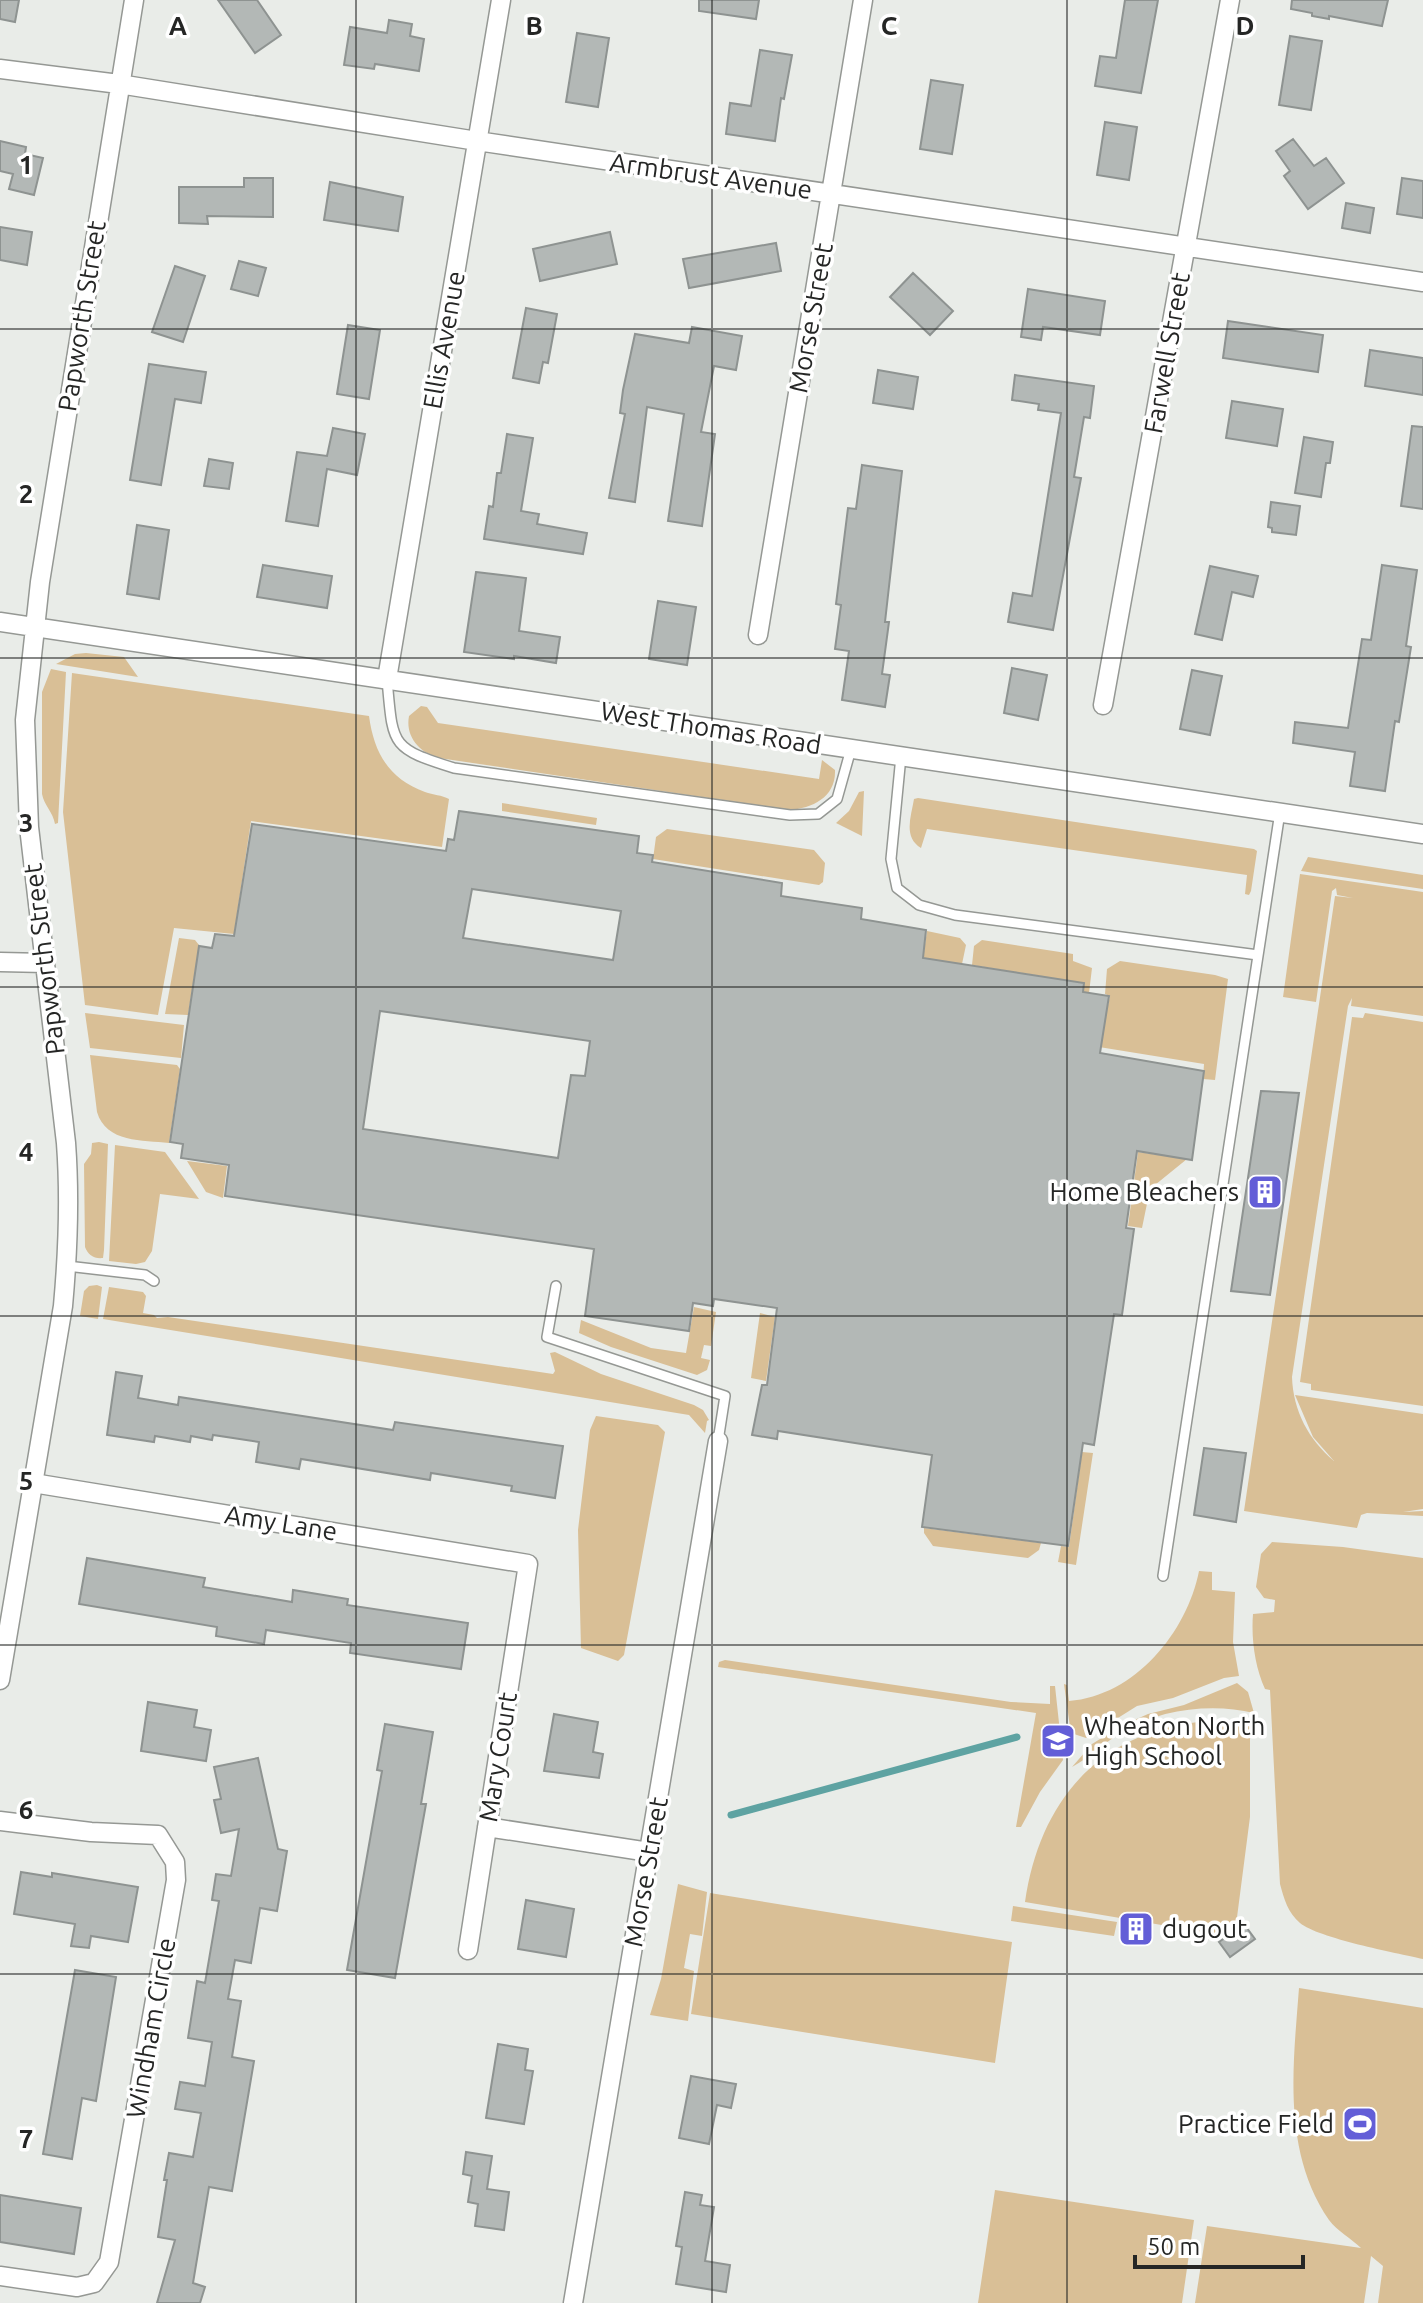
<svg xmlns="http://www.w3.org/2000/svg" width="1423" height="2303" font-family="Ubuntu,sans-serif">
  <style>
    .green { fill: #d9bf96 }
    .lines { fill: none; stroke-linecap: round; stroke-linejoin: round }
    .stream { stroke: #5ea3a2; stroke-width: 7 }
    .building { fill: #b3b8b6; stroke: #8e9391; stroke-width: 2; fill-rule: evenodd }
    .lane-casing { stroke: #959894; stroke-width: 12 }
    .street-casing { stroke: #959894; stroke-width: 21 }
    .lane { stroke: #fff; stroke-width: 9 }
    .street { stroke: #fff; stroke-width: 18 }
    .grid { fill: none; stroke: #252625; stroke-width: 2; stroke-opacity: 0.55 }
    .labels { text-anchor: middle; stroke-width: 7; stroke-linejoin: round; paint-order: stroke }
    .street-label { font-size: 26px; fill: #252625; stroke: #fff }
    .poi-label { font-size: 26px; fill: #252625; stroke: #fff; text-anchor: end }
    .grid-label { font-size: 26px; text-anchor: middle; font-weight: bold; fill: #252625; stroke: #fff; stroke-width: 7; stroke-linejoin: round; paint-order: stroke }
  </style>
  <rect width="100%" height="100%" fill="#e9ece8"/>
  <path class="green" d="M86 653 124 657 138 677 56 664 75 654Z
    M51 669 66 672 58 823 55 824C53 812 44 805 42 794V692Z
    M72 673 369 716C374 753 389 779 425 792 433 795 442 795 449 799L442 847 251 821 234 934 174 928 158 1015 85 1005 63 812Z
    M421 706 427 707 438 723 819 779 822 760 835 770C836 797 813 808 789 810L439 758C420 753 405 737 409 716Z
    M864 791 862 836 836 823 849 811 859 792Z
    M918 798 1254 849 1257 851 1251 891 1249 895 1245 894 1247 875 927 829 921 848C903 837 911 817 914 799Z
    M502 803 597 818 596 825 502 811Z
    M667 829 814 850 825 863 823 882 819 885 653 859 656 837Z
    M1308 857 1423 875V889L1301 871Z
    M1300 874 1423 892V1016L1351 1006 1352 998 1348 1006 1292 1377C1293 1411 1309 1440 1334 1461L1313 1437 1295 1395 1423 1414V1509L1403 1512 1423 1511V1516L1367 1513 1361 1515 1357 1528 1244 1511 1335 896 1353 898 1337 895 1336 888 1332 891 1316 1002 1283 997Z
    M927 931 960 938 966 945 962 964 923 958Z
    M179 938 195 940 199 945 188 1015 165 1014Z
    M982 940 1073 954V961L1092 968 1089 993 1083 992 1084 983 972 965 974 946Z
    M1120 961 1215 975 1228 979 1215 1080 1203 1079 1204 1064 1099 1047 1110 996 1105 994 1107 969Z
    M85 1013 184 1025 181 1058 90 1048Z
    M1365 1013 1423 1022V1406L1311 1390V1384L1300 1382 1352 1017 1363 1018Z
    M90 1055 177 1065 180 1069 169 1143C143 1140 106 1143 97 1112Z
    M99 1142 108 1144 104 1250 103 1258C94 1259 88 1255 85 1247L84 1164 91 1154 92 1143Z
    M115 1145 165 1152 199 1199 160 1194 152 1251 145 1262 136 1264 109 1261Z
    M1138 1152 1187 1159 1150 1189 1142 1228 1128 1226Z
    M187 1161 227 1166 223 1198 206 1192Z
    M97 1285 102 1287 98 1319 80 1316 84 1291 89 1286Z
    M109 1287 143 1292 146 1296 143 1313 154 1315 157 1318 168 1317 553 1374 555 1371 550 1353 555 1352 601 1374 694 1405 703 1410 709 1420 707 1421 705 1433 689 1415 103 1319Z
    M694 1307 716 1312 711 1346 704 1345 701 1358 710 1360 707 1370 697 1375 611 1347 579 1333 581 1320 651 1348 686 1353Z
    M760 1313 775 1317 766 1381 751 1378Z
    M596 1416 658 1425 665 1432 624 1655 618 1661 581 1648 578 1530 590 1430Z
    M1082 1452 1093 1453 1076 1565 1058 1562 1061 1546 1069 1547Z
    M924 1528 1041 1543 1039 1550 1028 1558 933 1546 924 1533Z
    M1272 1542 1343 1547 1423 1558V1959C1396 1953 1318 1938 1300 1923 1288 1913 1284 1899 1280 1884L1270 1690 1265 1689C1255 1667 1251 1639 1253 1614L1274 1612 1275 1600 1264 1598 1256 1587 1261 1554Z
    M1199 1571 1212 1572V1590L1235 1592 1233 1642 1239 1676 1224 1678 1173 1698 1137 1706 1086 1738 1074 1734 1070 1727 1064 1684 1067 1685 1069 1701C1135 1696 1187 1632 1199 1571Z
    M725 1660 1011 1702 1050 1704V1686H1055L1063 1760 1040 1792 1021 1827H1016L1036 1713 718 1667 719 1662Z
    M1237 1683 1248 1692 1254 1713C1212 1703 1160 1709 1122 1732 1105 1742 1089 1758 1072 1767L1092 1744 1121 1726 1148 1714 1184 1705Z
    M1209 1721 1241 1722 1250 1725V1817L1236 1925 1221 1935 1025 1902C1040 1799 1101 1729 1209 1721Z
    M678 1884 707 1892 702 1936 690 1934 684 1968 694 1971 688 2021 650 2015 661 1979Z
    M710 1893 1012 1942 995 2063 691 2014Z
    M1013 1906 1117 1922 1114 1936 1011 1921Z
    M1299 1988 1423 2008V2303H1378L1383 2266 1371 2256 1364 2303H1195L1207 2226 1361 2248C1352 2239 1337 2231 1329 2220 1282 2151 1293 2067 1299 1988Z
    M995 2190 1194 2220 1182 2303H978Z"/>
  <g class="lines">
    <path class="stream" d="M731 1815 1017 1737"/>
  </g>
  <path class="building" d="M0 0H19L15 22 0 19Z
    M218 0H257L281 35 255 53Z
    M699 0H759L756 19 699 11Z
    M1125 0H1158L1141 93 1095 86 1100 56 1116 58Z
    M1292 0H1388L1382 26 1329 16V19L1312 16V13L1291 9Z
    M389 20 412 24 410 36 424 39 419 71 375 64 374 69 344 65 350 27 387 33Z
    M577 33 609 38 598 107 566 102Z
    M1290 36 1322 41 1311 110 1279 105Z
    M760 50 792 55 784 99 781 98 775 141 726 134 730 103 751 106Z
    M931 80 963 85 952 154 920 149Z
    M1105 122 1137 127 1129 180 1097 175Z
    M1293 139 1314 166 1326 158 1344 183 1308 209 1284 176 1290 171 1276 151Z
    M0 141 26 147 25 154 43 158 34 195 9 189 13 174 0 171Z
    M244 178H273V217L207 216 208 224 179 223V187H244Z
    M1402 178 1423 181V218L1397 214Z
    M330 182 403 197 398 231 324 220Z
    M1346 203 1374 208 1370 233 1342 228Z
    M0 227 32 232 27 265 0 260Z
    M610 232 617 264 540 281 533 249Z
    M776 243 781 271 689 288 683 259Z
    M239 261 266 268 258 296 231 289Z
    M175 266 205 276 183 342 152 332Z
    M913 273 953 311 930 335 890 297Z
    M1028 289 1105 301 1100 335 1043 327 1041 340 1021 337Z
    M526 308 557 314 548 363 543 362 539 383 513 378Z
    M1228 321 1323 335 1318 372 1223 358Z
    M348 325 380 330 369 399 337 394Z
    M692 327 742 336 736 370 714 366 701 432 715 434 702 526 668 521 684 414 647 407 635 502 609 498 625 414 620 413 623 390 635 334 689 343Z
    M1370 350 1423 358V395L1365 386Z
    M149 364 206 372 201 403 175 399 161 485 130 480Z
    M878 370 918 377 913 409 873 403Z
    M1015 375 1094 386 1090 418 1084 417 1074 477 1081 478 1053 630 1008 622 1013 593 1032 596 1061 413 1038 410 1039 404 1012 400Z
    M1232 401 1283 409 1277 446 1226 438Z
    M1412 426 1423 427V509L1401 506Z
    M333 428 365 434 357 475 327 469 318 526 286 521 297 452 327 456Z
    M507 434 533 438 521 511 539 514 537 524 587 533 583 554 484 539 489 506 493 507 497 473H501Z
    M1304 437 1333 442 1330 463H1326L1321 497 1295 493Z
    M209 459 233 463 229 489 204 486Z
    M862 465 902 471 885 622H889L882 674 890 675 885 707 842 700 849 651 835 649 841 605 836 604 848 508 856 509Z
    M1271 502 1300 506 1296 535 1272 532V528L1268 527Z
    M137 525 169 530 159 599 127 594Z
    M263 565 332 576 327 608 257 597Z
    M1382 565 1417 570 1406 646 1411 647 1399 722 1395 721 1385 791 1350 786 1355 752 1293 743 1295 722 1348 728 1362 639 1371 640Z
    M1210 566 1258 576 1253 597 1232 592 1222 640 1195 634Z
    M476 572 526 578 519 631 560 637 556 663 514 656V659L464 652Z
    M658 601 696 607 687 665 649 659Z
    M1012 668 1047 675 1038 720 1004 713Z
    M1192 670 1222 676 1210 735 1180 729Z
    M459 811 639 836 637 853 653 855 652 862 782 883 781 896 862 908 861 919 926 930 923 958 1084 983 1083 992 1109 996 1100 1053 1204 1071 1192 1160 1137 1151 1126 1228 1134 1229 1122 1315 1114 1314 1094 1445 1083 1443 1068 1546 922 1527 932 1455 778 1431 777 1439 752 1435 762 1385H767L777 1308 714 1299 713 1306 693 1303 689 1331 585 1316 594 1249 225 1196 229 1165 181 1158 183 1144 170 1142 199 946 212 948 215 934 234 936 252 824 446 851 448 839 454 840ZM472 889 621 911 613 960 463 938ZM380 1011 590 1041 585 1076 571 1075 558 1158 363 1129Z
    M1261 1091 1299 1093 1270 1295 1231 1291Z
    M116 1372 142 1376 138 1398 178 1405 179 1397 393 1430 395 1422 563 1446 555 1498 511 1491 512 1486 431 1473 430 1480 301 1459 299 1469 256 1462 259 1442 213 1435 212 1440 191 1436 190 1442 155 1436 154 1442 107 1435Z
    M1204 1448 1246 1453 1236 1522 1194 1515Z
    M87 1558 205 1578 203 1587 292 1602 293 1590 348 1599 347 1605 468 1623 461 1669 350 1653 351 1643 266 1630 264 1644 216 1636 217 1627 79 1604Z
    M148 1702 197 1710 194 1727 211 1730 206 1761 141 1751Z
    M554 1714 598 1722 593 1752 603 1754 599 1778 544 1771Z
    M385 1724 433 1732 421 1804H426L395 1978 347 1970 382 1771 377 1770Z
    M258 1758 278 1849 287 1851 277 1911 260 1908 251 1963 235 1960 228 1999 241 2001 232 2057 254 2061 232 2191 209 2187 193 2283 205 2287 200 2303H157L175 2240 158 2237 167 2180H164L169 2153 193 2157 201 2113 175 2109 180 2082 205 2086 212 2042 188 2038 197 1981 205 1983 219 1901 212 1900 216 1874 231 1876 239 1829 221 1833 214 1800 221 1799 214 1767Z
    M21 1872 52 1877V1873L138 1887 128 1942 91 1936 89 1948 71 1946 75 1924 14 1914Z
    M526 1900 574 1909 566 1957 518 1949Z
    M1244 1924 1255 1939 1230 1957 1219 1942Z
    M75 1970 116 1977 96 2101 82 2098 72 2159 43 2154Z
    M498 2044 528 2049 525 2070 533 2071 524 2124 486 2118Z
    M691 2076 736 2084 731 2108 717 2105 709 2144 679 2138Z
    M466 2152 492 2156 487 2189 509 2192 504 2230 475 2226 478 2204 468 2202 472 2176 463 2174Z
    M685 2192 702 2195 700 2205 714 2207 705 2261 730 2265 726 2292 676 2284 682 2247 676 2246Z
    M0 2195 81 2208 74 2254 0 2242Z"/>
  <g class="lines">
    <defs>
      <path id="lane" d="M387 679C393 746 390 748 454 768L790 815 818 814 837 799 851 749
        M901 756 891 859 897 888 919 905 955 915 1258 955
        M67 1266 145 1275 154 1281
        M556 1286 547 1337 725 1396 718 1441
        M1163 1576 1280 812"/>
      <path id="street" d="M0 69 119 84 477 141 1423 282
        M0 622 1423 834
        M758 635 863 0
        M387 679 501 0
        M1103 705 1230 0
        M0 962 45 963
        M33 1483 528 1564 468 1950
        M0 1680 63 1306C68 1251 70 1197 66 1143L29 827 25 720 40 582 134 0
        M0 1821 91 1832 158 1835 175 1862 176 1880 109 2262 94 2283 77 2287 0 2276
        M487 1827 649 1852
        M573 2303 718 1441"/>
    </defs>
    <use href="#lane" class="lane-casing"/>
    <use href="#street" class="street-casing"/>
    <use href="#lane" class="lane"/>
    <use href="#street" class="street"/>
  </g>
  <path class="grid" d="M356 0V2303M712 0V2303M1067 0V2303M0 329H1423M0 658H1423M0 987H1423M0 1316H1423M0 1645H1423M0 1974H1423"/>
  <defs>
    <symbol id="building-square" viewBox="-11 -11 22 22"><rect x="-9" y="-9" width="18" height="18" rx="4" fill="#635ed7" stroke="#fff"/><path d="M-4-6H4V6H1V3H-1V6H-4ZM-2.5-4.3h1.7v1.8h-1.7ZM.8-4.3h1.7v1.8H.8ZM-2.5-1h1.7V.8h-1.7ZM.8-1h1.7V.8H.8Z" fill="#fff"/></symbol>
    <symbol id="school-square" viewBox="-11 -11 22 22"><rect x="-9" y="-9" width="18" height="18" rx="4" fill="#635ed7" stroke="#fff"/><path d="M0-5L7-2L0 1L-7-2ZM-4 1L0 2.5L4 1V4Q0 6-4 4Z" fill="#fff"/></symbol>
    <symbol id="stadium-square" viewBox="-11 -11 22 22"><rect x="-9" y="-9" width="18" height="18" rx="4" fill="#635ed7" stroke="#fff"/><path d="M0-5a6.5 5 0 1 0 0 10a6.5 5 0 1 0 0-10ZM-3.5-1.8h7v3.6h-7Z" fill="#fff"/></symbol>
  </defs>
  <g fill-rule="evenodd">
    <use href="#building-square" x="1245" y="1172" width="40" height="40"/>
    <use href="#school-square" x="1038" y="1721" width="40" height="40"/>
    <use href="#building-square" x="1116" y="1909" width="40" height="40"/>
    <use href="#stadium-square" x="1340" y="2104" width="40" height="40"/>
  </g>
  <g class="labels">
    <g class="street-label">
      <text transform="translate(711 176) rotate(8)" y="9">Armbrust Avenue</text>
      <text transform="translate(82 316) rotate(-81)" y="9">Papworth Street</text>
      <text transform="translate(811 318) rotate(-80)" y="9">Morse Street</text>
      <text transform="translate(444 340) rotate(-80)" y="9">Ellis Avenue</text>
      <text transform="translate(1167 353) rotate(-80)" y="9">Farwell Street</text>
      <text transform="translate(711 728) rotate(9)" y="9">West Thomas Road</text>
      <text transform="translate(44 959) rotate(-97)" y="9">Papworth Street</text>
      <text transform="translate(281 1523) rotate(9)" y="9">Amy Lane</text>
      <text transform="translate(498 1757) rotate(-81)" y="9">Mary Court</text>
      <text transform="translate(646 1872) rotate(-80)" y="9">Morse Street</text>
      <text transform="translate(151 2028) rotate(-80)" y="9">Windham Circle</text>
    </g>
    <g class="poi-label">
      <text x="1239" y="1201">Home Bleachers</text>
      <text x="1084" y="1735" text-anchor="start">Wheaton North<tspan x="1084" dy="30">High School</tspan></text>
      <text x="1162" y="1938" text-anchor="start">dugout</text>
      <text x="1334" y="2133">Practice Field</text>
    </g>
  </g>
  <g class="grid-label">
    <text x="178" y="35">A</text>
    <text x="534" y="35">B</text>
    <text x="889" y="35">C</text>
    <text x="1245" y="35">D</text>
    <text x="26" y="174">1</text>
    <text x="26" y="503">2</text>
    <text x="26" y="832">3</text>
    <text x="26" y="1161">4</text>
    <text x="26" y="1490">5</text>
    <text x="26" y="1819">6</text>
    <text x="26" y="2148">7</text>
  </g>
  <path d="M1135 2255v12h168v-12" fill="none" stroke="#252625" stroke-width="4"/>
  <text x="1147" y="2255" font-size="24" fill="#252625" stroke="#ffffff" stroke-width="6" paint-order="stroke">50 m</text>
</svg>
